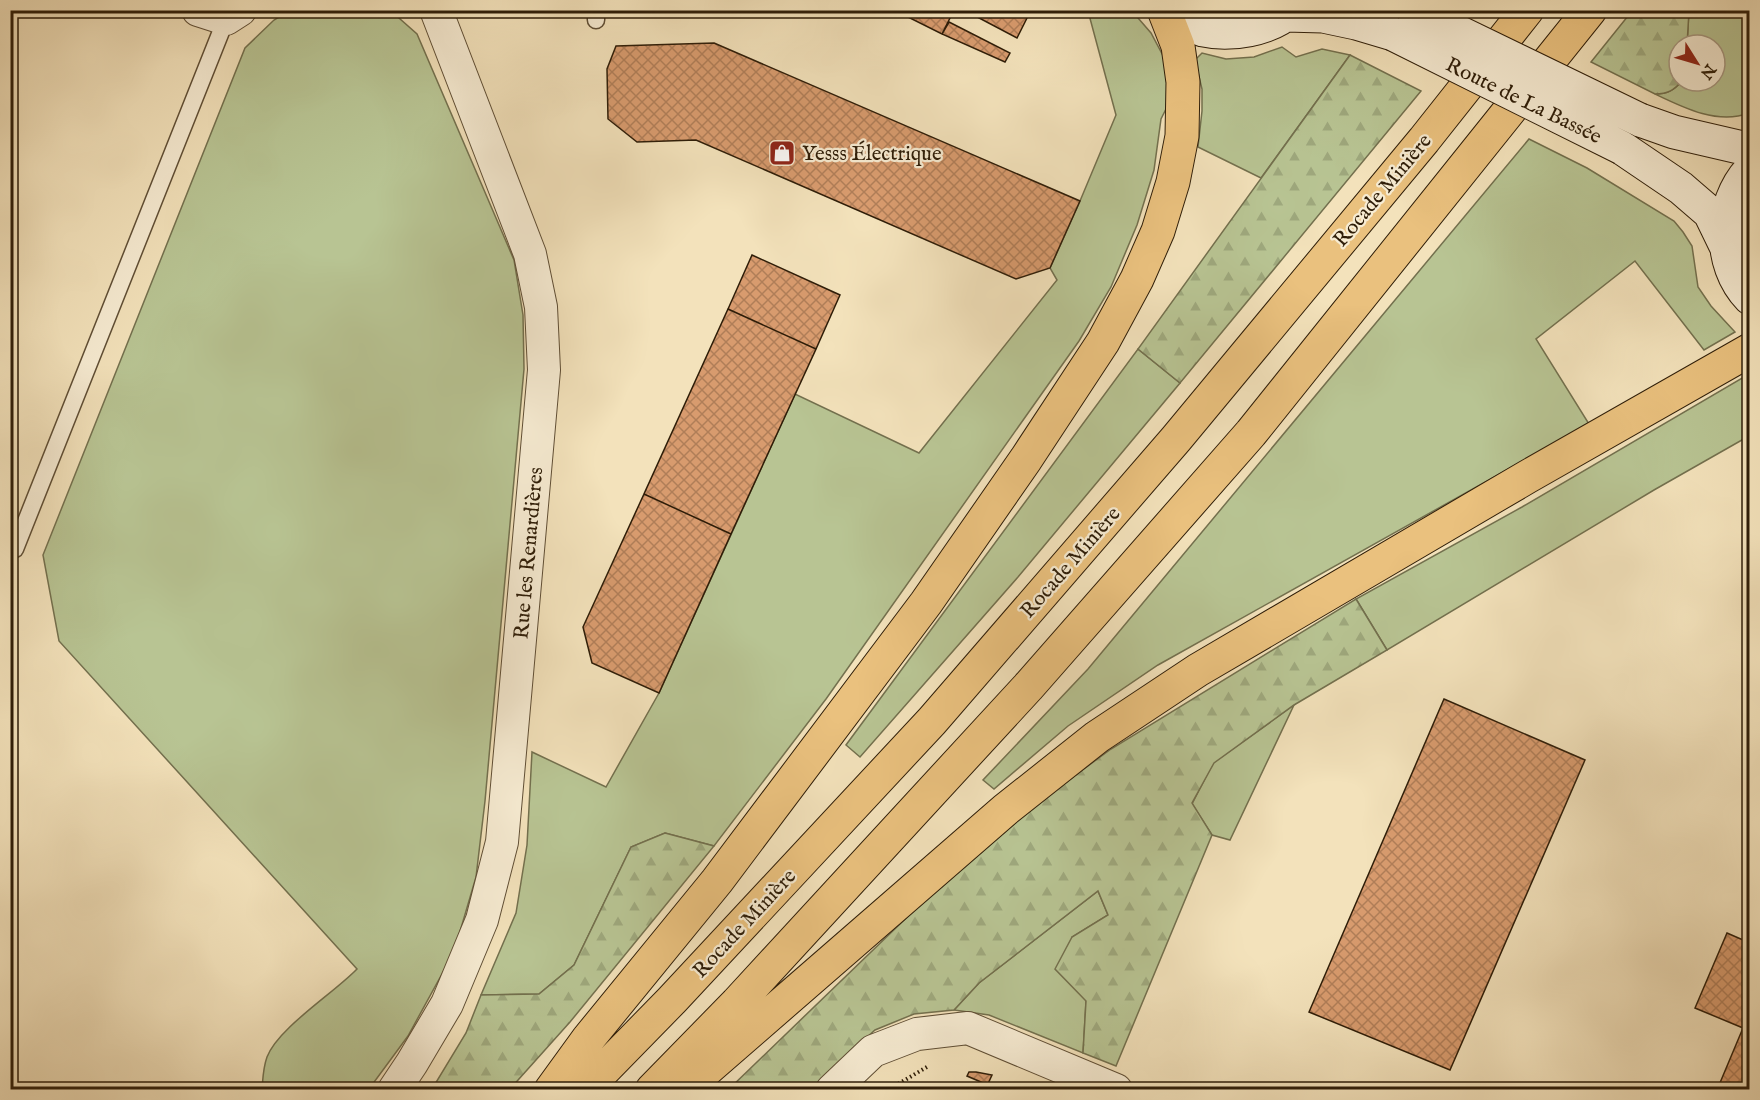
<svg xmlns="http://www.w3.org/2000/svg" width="1760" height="1100" font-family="'IM FELL English',serif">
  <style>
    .grass { fill: #b8c493; stroke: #73704e; stroke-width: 1.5 }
    .forest { fill: url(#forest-firs); stroke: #73704e; stroke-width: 1.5 }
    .building { fill: url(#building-cross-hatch); stroke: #2e1d08; stroke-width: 1.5 }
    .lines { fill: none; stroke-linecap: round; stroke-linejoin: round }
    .lane-casing { stroke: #5f4e35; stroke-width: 19 }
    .street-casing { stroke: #5f4e35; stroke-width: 34 }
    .secondary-casing { stroke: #2e1d08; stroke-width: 35 }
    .highway-casing { stroke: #2e1d08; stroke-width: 35 }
    .path { stroke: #2e1d08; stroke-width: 4; stroke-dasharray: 1.5 3; stroke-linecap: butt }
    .lane { stroke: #f7ecd3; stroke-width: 16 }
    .street { stroke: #f7ecd3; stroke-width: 32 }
    .secondary { stroke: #f7ecd3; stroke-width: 33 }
    .highway { stroke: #eac17e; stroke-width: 33 }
    .secondary-bridge-casing { stroke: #2e1d08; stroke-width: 35; stroke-linecap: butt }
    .secondary-bridge { stroke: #f7ecd3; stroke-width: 33 }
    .labels { text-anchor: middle; stroke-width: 4.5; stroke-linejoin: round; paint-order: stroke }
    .street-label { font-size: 21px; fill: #2e1d08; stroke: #f7ecd3 }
    .poi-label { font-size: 21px; fill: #2e1d08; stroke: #f7ecd3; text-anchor: start }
  </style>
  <defs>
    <pattern id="forest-firs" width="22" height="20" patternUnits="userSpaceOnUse" patternTransform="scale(1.5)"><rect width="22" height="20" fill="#b8c493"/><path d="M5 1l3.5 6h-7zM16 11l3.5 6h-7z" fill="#9ea87d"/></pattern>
    <pattern id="building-cross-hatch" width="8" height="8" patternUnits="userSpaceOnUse" patternTransform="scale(1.5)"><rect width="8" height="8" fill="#d89b6e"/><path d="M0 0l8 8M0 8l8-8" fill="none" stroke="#b07e58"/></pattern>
  </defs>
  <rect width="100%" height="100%" fill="#f3e2bb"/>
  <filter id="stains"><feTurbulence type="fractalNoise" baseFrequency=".00333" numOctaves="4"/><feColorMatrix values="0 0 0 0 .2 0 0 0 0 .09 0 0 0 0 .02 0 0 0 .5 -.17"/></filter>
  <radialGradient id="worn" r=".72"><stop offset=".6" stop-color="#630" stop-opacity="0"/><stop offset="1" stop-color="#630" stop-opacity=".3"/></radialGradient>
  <path class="grass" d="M289 11H391L417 34 514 260 523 315 524 369 485 801 476 877 454 952 408 1036 369 1089H262C263 1078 263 1068 267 1057 278 1028 334 993 357 969L59 641 43 555 245 48 274 20Z
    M1088 11H1132L1151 33 1169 67 1171 99 1161 119 1154 170 1137 225 1111 287 1079 341 826 699 714 846 665 833 631 847 574 965 539 994 481 995 516 913 527 845 532 752 606 787 659 693 795 394 919 453 1057 280 1050 268 1080 201 1116 115Z
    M1689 11H1749V113C1718 125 1684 108 1655 94 1668 94 1674 90 1682 81H1715V45H1687Z
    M1282 47 1296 57 1322 49 1350 55 1261 178 1198 147 1202 111V89L1195 60 1202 53 1226 59 1254 57Z
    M1529 139 1587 168 1674 221 1683 232 1692 246 1698 287 1711 306 1735 332 1704 350 1635 261 1536 339 1589 424 1158 665 1068 726 994 789 983 780 1088 669Z
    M1138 349 1180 383 1018 577 860 757 846 745Z
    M1749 374V436L1654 490 1387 650 1356 599 1522 507Z
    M1294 705 1230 840 1212 835 1192 804 1213 763Z
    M1098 891 1108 915 1072 937 1086 1001 1083 1053 989 1015 954 1010 979 983Z"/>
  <path class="forest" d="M1632 11H1689L1687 45H1679V81H1682C1674 90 1668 94 1655 94L1591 62Z
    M1350 55 1421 91 1180 383 1138 349Z
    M1356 599 1387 650 1294 705 1214 763 1192 803 1212 835 1116 1066 1083 1053 1086 1001 1055 969 1072 937 1108 915 1098 891 979 983 954 1010 914 1014 875 1030 811 1089 728 1090 986 841 1111 749Z
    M665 833 714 846 570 1022 510 1089H432L466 1033 481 995 539 994 574 965 631 847Z"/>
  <path class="building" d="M894 10H954L942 34Z
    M964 10H1031L1017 38Z
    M949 22 1010 53 1005 62 942 34Z
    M714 43 1080 201 1050 268 1016 279 696 140 637 142 608 119 607 69 616 46Z
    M752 255 840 295 816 349 728 309Z
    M728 309 816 349 731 534 644 494Z
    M644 494 731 534 659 693 592 663 583 627Z
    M1444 699 1585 760 1450 1070 1309 1012Z
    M1727 933 1750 943V1090H1717L1743 1028 1695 1008Z
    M969 1072H976L992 1075 986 1088 980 1085 981 1082 967 1076Z"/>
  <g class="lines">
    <defs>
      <path id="lane" d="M596 20V10
        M15 549 226 19"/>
      <path id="street" d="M198 10 226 19 240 10
        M394 1090 412 1063 447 1004 482 920 502 842 544 370 541 307 530 254 436 10
        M832 1090 873 1051 917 1034 968 1028 1116 1090"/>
      <path id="secondary" d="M1166 10C1177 17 1190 26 1203 30 1230 36 1270 30 1291 10
        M1286 15 1323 16 1356 23 1393 34
        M1640 120 1674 132 1743 148 1750 147
        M1622 148 1681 188 1710 213 1726 246
        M1750 170C1719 204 1717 264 1750 298"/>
      <path id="highway" d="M551 1090 588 1039 717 881 926 603 1026 459 1103 342 1137 279 1158 231 1173 182 1182 136 1183 82 1178 46 1164 10
        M584 1090 672 1000 932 721 1176 439 1424 140 1527 10
        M652 1090 737 1003 1028 687 1251 433 1590 10
        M683 1090 1005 810 1097 737 1198 670 1527 477 1750 350"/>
    </defs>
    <use href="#lane" class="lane-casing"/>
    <use href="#street" class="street-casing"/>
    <use href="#secondary" class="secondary-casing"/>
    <use href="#highway" class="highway-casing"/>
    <path class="path" d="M892 1090 898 1084 927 1067"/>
    <use href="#lane" class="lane"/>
    <use href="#street" class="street"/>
    <use href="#secondary" class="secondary"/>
    <use href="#highway" class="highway"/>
    <defs>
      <path id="secondary-bridge" d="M1413 10 1640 120
        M1393 34 1622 148"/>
    </defs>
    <use href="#secondary-bridge" class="secondary-bridge-casing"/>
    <use href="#secondary-bridge" class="secondary-bridge"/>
  </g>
  <defs>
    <symbol id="shop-square" viewBox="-11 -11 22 22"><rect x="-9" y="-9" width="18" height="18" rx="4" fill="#8f2418" stroke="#f7ecd3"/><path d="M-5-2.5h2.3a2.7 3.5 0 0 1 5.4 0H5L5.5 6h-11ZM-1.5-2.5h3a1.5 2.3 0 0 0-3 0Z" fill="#fff"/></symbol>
  </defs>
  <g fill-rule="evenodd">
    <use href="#shop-square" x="767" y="138" width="30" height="30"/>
  </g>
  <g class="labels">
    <g class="street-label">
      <text transform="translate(1524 100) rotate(26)" y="7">Route de La Bassée</text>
      <text transform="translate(1382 190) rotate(-50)" y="7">Rocade Minière</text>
      <text transform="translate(528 553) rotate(-85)" y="7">Rue les Renardières</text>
      <text transform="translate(1070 562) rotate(-49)" y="7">Rocade Minière</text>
      <text transform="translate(744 923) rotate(-47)" y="7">Rocade Minière</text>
    </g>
    <g class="poi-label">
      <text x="802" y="160">Yesss Électrique</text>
    </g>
  </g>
  <rect width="1760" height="1100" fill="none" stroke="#f3e2bb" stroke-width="36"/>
  <rect x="12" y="12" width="1736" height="1076" fill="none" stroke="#2e1d08" stroke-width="3"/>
  <rect x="18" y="18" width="1724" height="1064" fill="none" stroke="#2e1d08" stroke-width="1.5"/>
  <g transform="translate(1697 63) rotate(127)"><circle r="28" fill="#f7ecd3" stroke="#a79982" stroke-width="1.5"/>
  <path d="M0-4.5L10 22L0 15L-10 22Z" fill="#8f2418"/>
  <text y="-9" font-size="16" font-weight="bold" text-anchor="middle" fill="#2e1d08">N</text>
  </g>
  <rect width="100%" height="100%" filter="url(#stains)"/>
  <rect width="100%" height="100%" fill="url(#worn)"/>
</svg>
